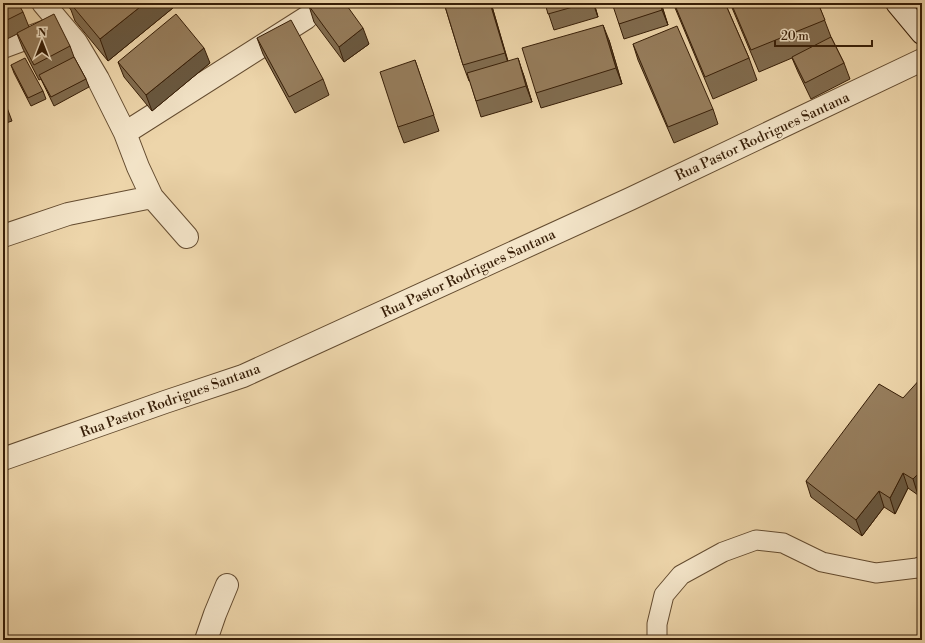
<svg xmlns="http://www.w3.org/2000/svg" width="925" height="643" font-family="'Libre Bodoni',serif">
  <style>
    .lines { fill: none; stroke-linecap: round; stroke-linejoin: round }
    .service-casing { stroke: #644c30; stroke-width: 21 }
    .minor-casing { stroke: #644c30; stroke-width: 24 }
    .secondary-casing { stroke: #371e07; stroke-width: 24 }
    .service { stroke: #f3e4c8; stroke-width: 19 }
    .minor { stroke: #f3e4c8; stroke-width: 22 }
    .secondary { stroke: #f3e4c8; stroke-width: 22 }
    .wall { fill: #816c4f; stroke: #371e07 }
    .shaded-wall { fill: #695840; stroke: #371e07 }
    .building { fill: #967d5c; stroke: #371e07 }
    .labels { text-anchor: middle; stroke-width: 3.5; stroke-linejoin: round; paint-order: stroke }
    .street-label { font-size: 14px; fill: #371e07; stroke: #f3e4c8 }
  </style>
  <rect width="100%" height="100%" fill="#edd5aa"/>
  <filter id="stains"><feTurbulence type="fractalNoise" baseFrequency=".005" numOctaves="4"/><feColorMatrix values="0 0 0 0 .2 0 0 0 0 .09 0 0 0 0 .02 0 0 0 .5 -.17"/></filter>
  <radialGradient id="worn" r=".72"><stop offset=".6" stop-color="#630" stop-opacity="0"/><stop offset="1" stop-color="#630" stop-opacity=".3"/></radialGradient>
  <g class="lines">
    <defs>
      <path id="service" d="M657 640V624L664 595 681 575 723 552 756 540 783 543 822 562 876 573 917 568 922 566"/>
      <path id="minor" d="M43 3 76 42 98 79 125 133 138 167 152 197 187 237
        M3 47 49 30
        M125 133 306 18
        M3 236 68 214 152 197
        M3 459 165 402 243 376 630 199 922 60
        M206 640 215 614 227 585"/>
      <path id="secondary" d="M897 3 922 33"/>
    </defs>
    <use href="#service" class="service-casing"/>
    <use href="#minor" class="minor-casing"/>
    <use href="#secondary" class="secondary-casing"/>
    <use href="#service" class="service"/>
    <use href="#minor" class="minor"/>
    <use href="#secondary" class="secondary"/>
  </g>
  <path class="wall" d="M3 3 23 12 29 27 70 46 74 57 86 79 89 87 54 106 41 79 39 80 23 49 17 34 3 41Z
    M66 3H179L108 61 75 21 71 10Z
    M444 3H491L508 61 523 73 532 102 481 117 476 101 470 81H469L463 65Z
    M545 3H594L598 17 554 30Z
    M661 3 668 25 624 39 619 24Z
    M673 3H725L749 58 757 80 713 99Z
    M730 3H818L831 37 844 63 850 79 811 99 798 72 792 58 759 72Z
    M309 6 369 44 344 62 314 22Z
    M257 38 323 79 329 95 295 113 263 54Z
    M609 40 622 84 541 108 536 93Z
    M633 44 713 109 718 124 674 143 638 60Z
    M415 60 439 131 404 143 398 127Z
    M118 62 210 63 152 111 124 77Z
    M11 65 43 91 46 99 31 106 14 73Z
    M3 97 12 121 3 124Z
    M903 398 918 495 908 488 895 514 884 507 862 536 811 497 806 481Z"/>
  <path class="shaded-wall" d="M145 3H179L108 61 100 39Z
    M490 3H491L510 69 505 53Z
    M593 3H594L598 17Z
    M660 3H661L668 25 662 10Z
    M603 25 609 40 622 84 616 68Z
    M363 28 369 44 344 62 339 47Z
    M204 48 210 63 152 111 146 95Z
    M518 58 523 73 532 102 526 86Z
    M922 468V491L918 495 913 479Z
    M903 473 908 488 895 514 890 498Z
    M879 491 884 507 862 536 856 520Z"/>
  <path class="building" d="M3 3H18L23 12 3 22Z
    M70 3H145L100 39Z
    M313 3H345L363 28 339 47 309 6Z
    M444 3H490L505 53 463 65Z
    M545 3H587L548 14Z
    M612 3H660L662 10 619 24Z
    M674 3H725L749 58 705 77Z
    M731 3H818L825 20 751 50Z
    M54 14 70 46 34 65 17 33Z
    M176 14 204 48 146 95 118 62Z
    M291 20 323 79 289 97 257 38Z
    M603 25 616 68 536 93 522 48Z
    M677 26 713 109 668 127 633 44Z
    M831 37 844 63 805 83 792 57Z
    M74 57 86 79 51 97 39 75Z
    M25 58 43 91 28 98 11 65Z
    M518 58 526 86 476 101 467 73Z
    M415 60 434 115 398 127 380 72Z
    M3 97 6 105 3 106Z
    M922 377V468L921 471 913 479 903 473 890 498 879 491 856 520 806 481 879 384 903 398Z"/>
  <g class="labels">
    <g class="street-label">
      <text transform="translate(762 136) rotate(-25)" y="5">Rua Pastor Rodrigues Santana</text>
      <text transform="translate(468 273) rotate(-25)" y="5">Rua Pastor Rodrigues Santana</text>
      <text transform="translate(170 400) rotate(-20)" y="5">Rua Pastor Rodrigues Santana</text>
    </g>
  </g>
  <rect width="925" height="643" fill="none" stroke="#edd5aa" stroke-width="16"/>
  <rect x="4" y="4" width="917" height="635" fill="none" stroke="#371e07" stroke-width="2"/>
  <rect x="8" y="8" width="909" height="627" fill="none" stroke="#371e07"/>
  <g transform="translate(42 42)" stroke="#f3e4c8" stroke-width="3" paint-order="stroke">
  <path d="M0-3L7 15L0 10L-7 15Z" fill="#371e07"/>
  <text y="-6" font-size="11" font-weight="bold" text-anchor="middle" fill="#371e07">N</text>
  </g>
  <path d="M775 40v6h97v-6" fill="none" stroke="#371e07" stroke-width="2"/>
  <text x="781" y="40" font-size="12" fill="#371e07" stroke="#f3e4c8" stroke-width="3" paint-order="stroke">20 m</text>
  <rect width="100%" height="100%" filter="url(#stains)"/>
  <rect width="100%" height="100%" fill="url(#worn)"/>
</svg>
